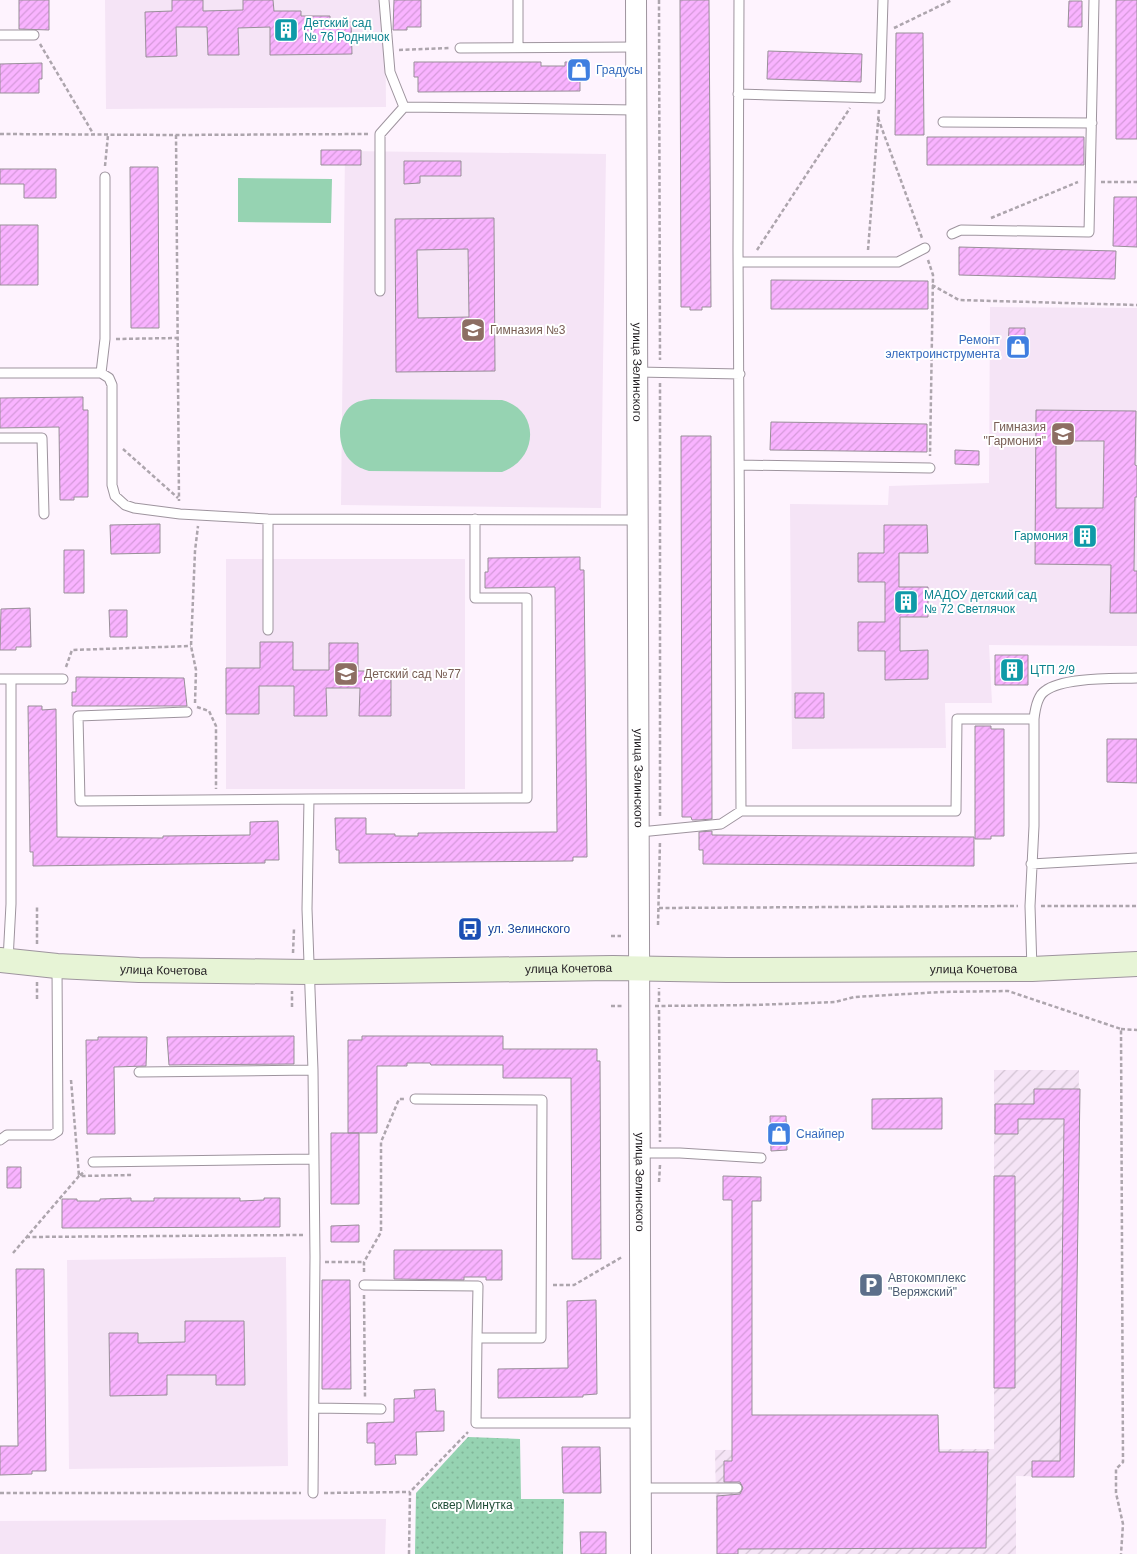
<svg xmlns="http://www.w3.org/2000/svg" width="1137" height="1554" font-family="Helvetica,sans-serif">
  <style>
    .industrial { fill: url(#industrial-furrows) }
    .built { fill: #f5e4f6 }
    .grass { fill: url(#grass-dots) }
    .garden { fill: #96d3b2 }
    .building { fill: url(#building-hatch); stroke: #998f99; fill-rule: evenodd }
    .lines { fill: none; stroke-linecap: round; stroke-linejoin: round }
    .service-casing { stroke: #9e949e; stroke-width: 11 }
    .tertiary-casing { stroke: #9e949e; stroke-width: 22 }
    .secondary-casing { stroke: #9e949e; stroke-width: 26 }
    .path { stroke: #ada5ad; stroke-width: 2.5; stroke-dasharray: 4 2.5; stroke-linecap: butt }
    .service { stroke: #fff; stroke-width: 9 }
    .tertiary { stroke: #fff; stroke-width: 20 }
    .secondary { stroke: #e7f4d6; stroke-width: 24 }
    .labels { text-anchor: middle; stroke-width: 4; stroke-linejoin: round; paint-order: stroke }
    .culture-label { font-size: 12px; fill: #0d838f; stroke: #fff; text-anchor: start }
    .shop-label { font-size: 12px; fill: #366cbe; stroke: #fff; text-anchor: start }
    .education-label { font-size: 12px; fill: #785e54; stroke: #fff; text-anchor: start }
    .street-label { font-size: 12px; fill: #221e22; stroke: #fff }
    .transit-label { font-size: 12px; fill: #164399; stroke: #fff; text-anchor: start }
    .service-label { font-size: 12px; fill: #4e5e75; stroke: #fff; text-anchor: start }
    .park-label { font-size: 12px; fill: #214e38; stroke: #fff }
  </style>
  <defs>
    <pattern id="industrial-furrows" width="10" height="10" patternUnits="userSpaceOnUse" patternTransform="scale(1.25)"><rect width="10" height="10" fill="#f5e4f6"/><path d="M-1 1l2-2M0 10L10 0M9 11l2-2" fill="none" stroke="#d2c3d3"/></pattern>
    <pattern id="grass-dots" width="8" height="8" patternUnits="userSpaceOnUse" patternTransform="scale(1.25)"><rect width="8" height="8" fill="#96d3b2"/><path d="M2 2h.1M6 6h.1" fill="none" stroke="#81b599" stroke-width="1.8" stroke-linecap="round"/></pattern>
    <pattern id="building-hatch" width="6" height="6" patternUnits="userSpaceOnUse" patternTransform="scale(1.25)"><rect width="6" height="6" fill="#f9b3ff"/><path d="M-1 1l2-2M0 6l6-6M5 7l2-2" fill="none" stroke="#d59ada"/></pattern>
  </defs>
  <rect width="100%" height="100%" fill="#fef3fe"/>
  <path class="industrial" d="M994 1070H1079L1074 1477 1016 1476V1554H717L715 1450 994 1449Z"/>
  <path class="built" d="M105 0H385L386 107 106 109Z
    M345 151 606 154 601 508 341 505Z
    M990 307 1137 308V646L989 645 992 703H945L946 748 792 749 790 504 888 505 889 486 989 483Z
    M226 559H465V789H226Z
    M286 1257 288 1466 69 1469 67 1260Z
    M386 1519 385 1554H0V1521Z"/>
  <path class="grass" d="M468 1437 520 1439 521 1499H564L563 1554H415L416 1493Z"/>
  <path class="garden" d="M238 178 332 179 331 223 238 222Z
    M371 399 502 400C540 410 539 459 502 472L369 471C363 469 357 467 352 462 337 449 335 418 352 405 357 401 365 400 371 399Z"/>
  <path class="building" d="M19 0H49V30L19 29Z
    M172 0H203V11L243 10V0H273L274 11H301V16H330V22H351L352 54 270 55V27L238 28 239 55H208L207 27H176L177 56 146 57 145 12 172 11Z
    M394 0H421V27H407V30H393Z
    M680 0H709L711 307H702V310H690V307H681Z
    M1116 0H1137V139H1116Z
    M1069 1H1082V27H1068Z
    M896 33H923L924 135H895Z
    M768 51 862 54 861 82 767 79Z
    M414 62H541V66H565V62H583V78H580V91L418 92V77H414Z
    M42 63V79H39V93H0V64Z
    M927 137H1084V165H927Z
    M321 150H361V165H321Z
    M404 161H461V176H420V183L404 184Z
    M130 167H158L159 328H131Z
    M0 169H56V198H24V184H0Z
    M1114 197H1137V247L1113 246Z
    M494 218 495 371 396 372 395 219ZM468 249 469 317 418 318 417 250Z
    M0 225H38V285H0Z
    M959 247 1116 251 1115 279 959 275Z
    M771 280 928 281V309H771Z
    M1009 328H1025V347H1008Z
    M83 397V410H88V497H74V500H60L59 427 0 428V398Z
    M1036 410 1136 411 1135 465 1137 466V497H1135L1134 571H1137V613H1110L1111 565 1035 564ZM1056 441H1104L1103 508H1056Z
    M771 422 927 424V452L770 450Z
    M681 436H711L712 819 699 820H692L691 817H682Z
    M955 450 979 451V465L955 464Z
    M160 524V553L111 554 110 525Z
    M884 525H927L928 553H899V587H928V617H900V651L928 650V679L885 680V651H858V622H885V582H858V553H884Z
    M64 550H84V593H64Z
    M580 557V570H584L587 857H573V861L339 863V850H336L335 818H366V834H395V836H418V833L557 832 555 587 485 588V572H488V558Z
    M30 608 31 647H16V650H0L1 609Z
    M109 610H127V637H110Z
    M260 642H293V670H329V643H358V671H391V716H359L360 688H326L327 716H294V686H259V714H226V668H260Z
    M995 655H1028V685H995Z
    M76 677 184 678 187 706H72V692H76Z
    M795 693H824V718H795Z
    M28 706H42V710L56 709 57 837 163 838V836L250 835V822L278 821 279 860H265V863L33 866V852H30Z
    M975 726H991V729H1004V836H991V839H975Z
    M1107 739H1137V783L1107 782Z
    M712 831V835L974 837V866L703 864V850H699V832Z
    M294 1036V1064L169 1065 167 1037Z
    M362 1036H503V1049H597V1061H600L601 1259H572L571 1078H503V1065H431L430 1063H407V1066H377V1133H348V1040H362Z
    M98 1037H147L146 1066 114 1067 115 1134H87L86 1040H98Z
    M1034 1089H1080L1074 1477H1032V1461H1060L1064 1119H1018V1134H995V1104H1034Z
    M942 1098V1129H872V1099Z
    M770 1116H786L787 1150 771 1151Z
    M331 1133H359V1204H331Z
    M7 1167H21V1188H7Z
    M723 1176 761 1177V1201H752V1415H938L939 1452H988L986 1548 738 1549V1554H717V1496L740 1494 743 1488 740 1482H724V1461H732V1200H723Z
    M994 1176H1015V1388H994Z
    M131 1198V1201H154V1198H240V1201L264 1200V1198H280V1227L62 1228V1199H77V1201H100V1199Z
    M359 1225V1242H331V1226Z
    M394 1250H502V1280H486V1277H464V1280L394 1279Z
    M16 1269H44L46 1471H32V1474L0 1475V1446H18Z
    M322 1280H350L351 1389H322Z
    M596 1300 597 1394 583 1395V1397L498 1398V1369L568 1368 567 1301Z
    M185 1321H244L245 1385H216V1375H167V1395L110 1396 109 1333H138V1343L185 1342Z
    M435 1389 436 1411H444V1431L416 1432 417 1455H395L396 1464 375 1465V1443H367V1423L394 1422V1399L415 1398 414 1390Z
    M562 1447H600L601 1493H563Z
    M580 1532H606V1554H581Z"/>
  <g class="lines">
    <defs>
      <path id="service" d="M384 0 390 72 404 107 636 110
        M518 0V47
        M739 0 738 250 741 811
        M0 35H34
        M460 48 636 47
        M738 94 880 98 883 0
        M943 122 1092 123
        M952 234 961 230 1089 232 1094 0
        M738 262H898L925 248
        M380 291V134L404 107
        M637 372 740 374
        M0 373H101L109 378 112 385V485L115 496 125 505 134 508 180 514 268 519 637 520
        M101 373 105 339V177
        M0 438H42L44 514
        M740 465 930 468
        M268 630V519
        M0 679H63
        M187 712 78 716 80 801 309 799
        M640 832 721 824 741 811H956L957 719H1034
        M1031 864 1137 858
        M8 960 11 904V679
        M1032 969 1030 906 1034 826V719C1035 710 1037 696 1045 691 1063 677 1114 679 1137 678
        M139 1072 313 1070
        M415 1099 542 1100 541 1338H477L476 1423H640
        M0 1140 7 1135H52L58 1131 57 967
        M640 1153H680L761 1158
        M93 1162 314 1159
        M364 1285 478 1286 477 1338
        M314 1408 381 1409
        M640 1488H737
        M313 1493 315 1257 313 1070 307 909 309 799 527 798V598H475V519"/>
      <g id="tertiary">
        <path id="s1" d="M636 0 641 1554"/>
      </g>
      <g id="secondary">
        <path id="s2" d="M0 960 57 966 139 970 309 972 613 968 727 970 1032 969 1137 964"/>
      </g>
    </defs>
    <use href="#service" class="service-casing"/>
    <use href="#tertiary" class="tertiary-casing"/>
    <use href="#secondary" class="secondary-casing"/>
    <path class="path" d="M659 0 660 360
      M894 28 952 0
      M40 44 94 135
      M399 50 449 48
      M878 118 922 238
      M0 134 176 135 368 134
      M176 135 179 501
      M105 166 108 135
      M1101 182H1137
      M991 218 1078 182
      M757 250 850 108
      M868 250 879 109
      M928 260 933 275 930 456
      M932 285 959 300 1137 305
      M116 339 177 338
      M660 383V818
      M123 449 178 498
      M66 667 72 650 191 646
      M195 703 196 670 191 646 195 551 198 526
      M197 707 209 711 216 726V789
      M1041 906H1137
      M659 908 1018 906
      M658 925 660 841
      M611 936H621
      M37 944V906
      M293 953 294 929
      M37 982V1001
      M659 1002V988
      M611 1006H622
      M655 1006 755 1005 835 1002 854 997 941 992 1008 991 1121 1029 1123 1462 1116 1469V1493L1123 1524 1121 1554
      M292 1007V991
      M659 1010 660 1142
      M1121 1029 1137 1030
      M71 1080 79 1176 85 1171
      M659 1182 660 1165
      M26 1237 303 1235
      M13 1253 79 1176 132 1175
      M325 1262H364
      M364 1272V1262L381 1232V1142L399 1099H405
      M553 1285H574L622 1257
      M364 1295 365 1397
      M0 1493H301
      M324 1493 410 1492
      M409 1554 410 1492 468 1432"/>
    <use href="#service" class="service"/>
    <use href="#tertiary" class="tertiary"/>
    <use href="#secondary" class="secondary"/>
  </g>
  <defs>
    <symbol id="building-square" viewBox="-11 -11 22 22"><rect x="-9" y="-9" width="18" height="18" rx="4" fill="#0f9aa8" stroke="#fff"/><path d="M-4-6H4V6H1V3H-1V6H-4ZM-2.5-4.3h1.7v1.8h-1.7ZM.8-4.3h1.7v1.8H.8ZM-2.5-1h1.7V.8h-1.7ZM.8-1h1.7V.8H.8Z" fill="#fff"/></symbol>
    <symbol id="shop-square" viewBox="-11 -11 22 22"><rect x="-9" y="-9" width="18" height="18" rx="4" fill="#3f7fe0" stroke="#fff"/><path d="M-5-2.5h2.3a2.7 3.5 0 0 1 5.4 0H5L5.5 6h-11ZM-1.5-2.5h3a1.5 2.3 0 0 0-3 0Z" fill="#fff"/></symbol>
    <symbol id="school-square" viewBox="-11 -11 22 22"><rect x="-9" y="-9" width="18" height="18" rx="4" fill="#8d6e63" stroke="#fff"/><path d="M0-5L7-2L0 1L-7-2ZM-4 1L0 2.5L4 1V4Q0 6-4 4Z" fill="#fff"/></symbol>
    <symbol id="bus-square" viewBox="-11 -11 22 22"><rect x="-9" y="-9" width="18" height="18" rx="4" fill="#1a4fb4" stroke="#fff"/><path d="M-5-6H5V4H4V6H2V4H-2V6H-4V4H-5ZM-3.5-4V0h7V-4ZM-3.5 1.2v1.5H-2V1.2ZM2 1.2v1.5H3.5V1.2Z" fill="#fff"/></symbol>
    <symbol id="parking-square" viewBox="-11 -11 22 22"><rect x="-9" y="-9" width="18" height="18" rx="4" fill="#5c6f8a" stroke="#fff"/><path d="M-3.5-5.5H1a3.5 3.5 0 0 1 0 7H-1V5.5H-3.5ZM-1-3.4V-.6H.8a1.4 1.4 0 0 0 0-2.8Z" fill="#fff"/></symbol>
  </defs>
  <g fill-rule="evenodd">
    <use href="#building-square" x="272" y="16" width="28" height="28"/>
    <use href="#shop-square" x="565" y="56" width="28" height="28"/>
    <use href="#school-square" x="459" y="316" width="28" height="28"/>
    <use href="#shop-square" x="1004" y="333" width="28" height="28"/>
    <use href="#school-square" x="1049" y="420" width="28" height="28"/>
    <use href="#building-square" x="1071" y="522" width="28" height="28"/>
    <use href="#building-square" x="892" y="588" width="28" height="28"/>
    <use href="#building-square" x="998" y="656" width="28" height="28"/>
    <use href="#school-square" x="332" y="660" width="28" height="28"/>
    <use href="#bus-square" x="456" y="915" width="28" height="28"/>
    <use href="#shop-square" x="765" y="1120" width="28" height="28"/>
    <use href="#parking-square" x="857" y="1271" width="28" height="28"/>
  </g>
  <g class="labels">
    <g class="culture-label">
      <text x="304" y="27">Детский сад<tspan x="304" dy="14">№ 76 Родничок</tspan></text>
      <text x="1068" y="540" text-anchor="end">Гармония</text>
      <text x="924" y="599">МАДОУ детский сад<tspan x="924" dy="14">№ 72 Светлячок</tspan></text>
      <text x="1030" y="674">ЦТП 2/9</text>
    </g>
    <g class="shop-label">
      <text x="596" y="74">Градусы</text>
      <text x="1000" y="344" text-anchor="end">Ремонт<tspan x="1000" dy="14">электроинструмента</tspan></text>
      <text x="796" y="1138">Снайпер</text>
    </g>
    <g class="education-label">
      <text x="490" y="334">Гимназия №3</text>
      <text x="1046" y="431" text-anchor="end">Гимназия<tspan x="1046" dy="14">"Гармония"</tspan></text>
      <text x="364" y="678">Детский сад №77</text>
    </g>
    <g class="street-label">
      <text dy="4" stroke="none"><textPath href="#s1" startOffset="372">улица Зелинского</textPath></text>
      <text dy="4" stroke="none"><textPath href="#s1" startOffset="778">улица Зелинского</textPath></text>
      <text dy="4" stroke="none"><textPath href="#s2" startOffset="569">улица Кочетова</textPath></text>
      <text dy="4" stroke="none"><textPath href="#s2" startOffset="974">улица Кочетова</textPath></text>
      <text dy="4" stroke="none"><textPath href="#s2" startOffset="164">улица Кочетова</textPath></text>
      <text dy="4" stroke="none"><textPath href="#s1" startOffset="1182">улица Зелинского</textPath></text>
    </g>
    <g class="transit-label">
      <text x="488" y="933">ул. Зелинского</text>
    </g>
    <g class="service-label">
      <text x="888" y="1282">Автокомплекс<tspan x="888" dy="14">"Веряжский"</tspan></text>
    </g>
    <g class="park-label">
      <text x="472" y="1509">сквер Минутка</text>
    </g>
  </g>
</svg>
